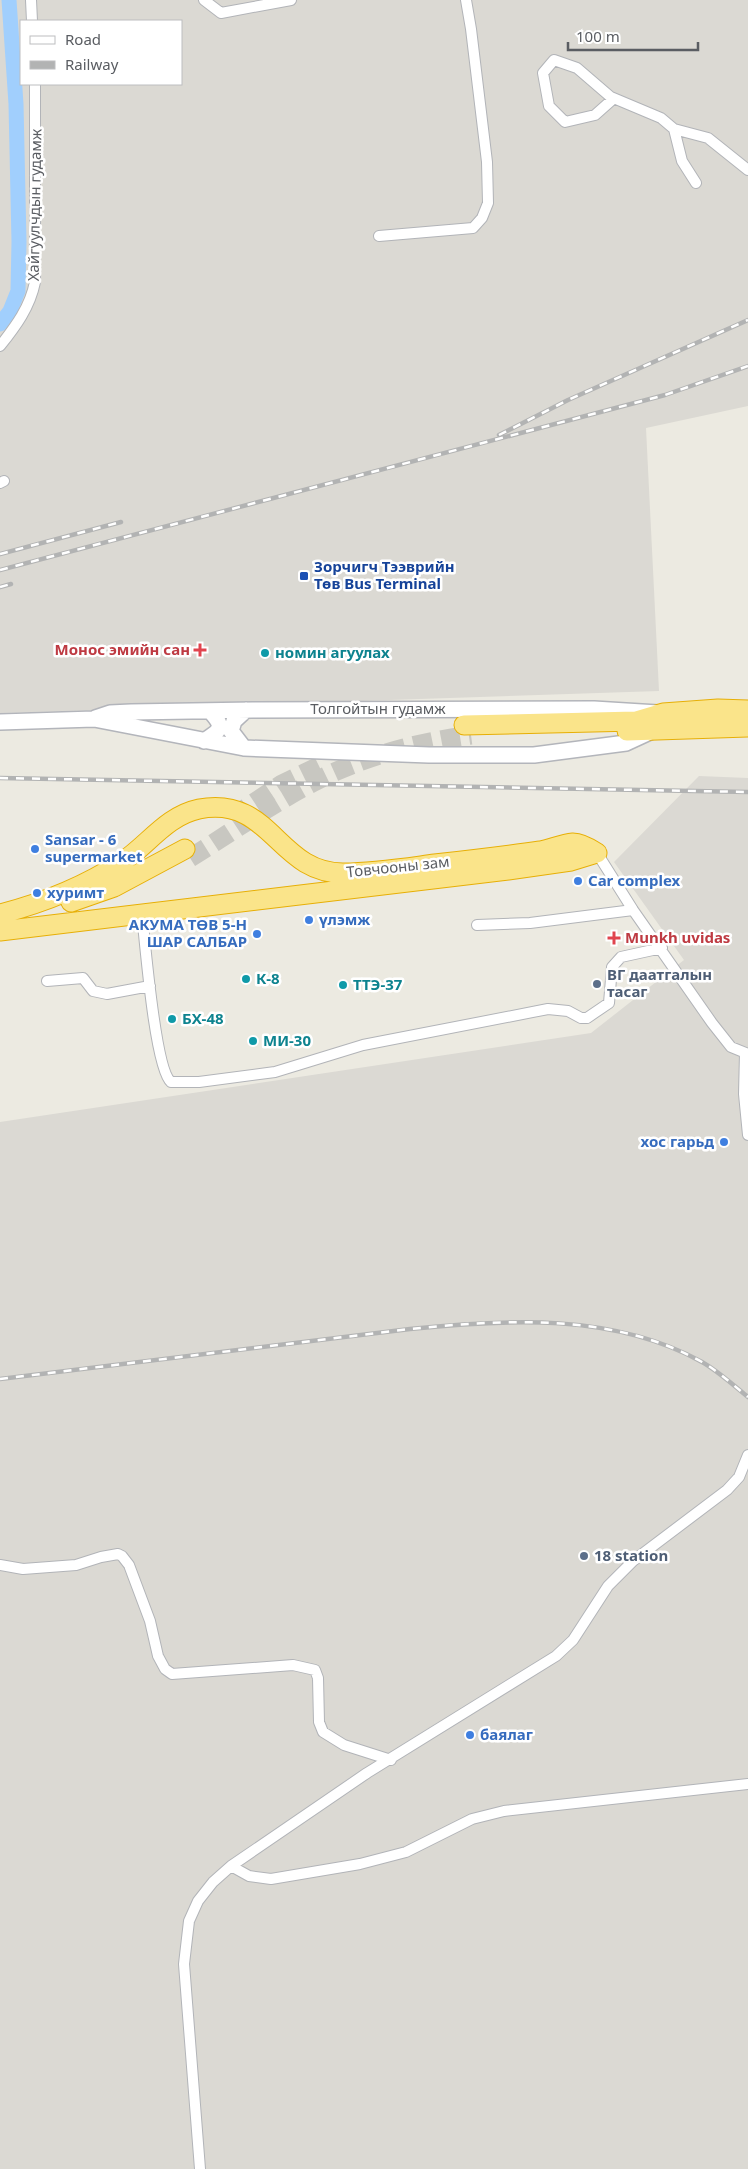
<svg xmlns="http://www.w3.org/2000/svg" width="748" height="2169" font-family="'Noto Sans',sans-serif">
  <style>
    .industrial { fill: #dbd9d3; fill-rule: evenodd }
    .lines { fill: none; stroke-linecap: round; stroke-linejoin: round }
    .river { stroke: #a1cffd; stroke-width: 15 }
    .highway-tunnel { stroke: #c8c7c1; stroke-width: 19; stroke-dasharray: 19 9; stroke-linecap: butt }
    .street-casing { stroke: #b2b4b8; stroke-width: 12 }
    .secondary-casing { stroke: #b3b5bb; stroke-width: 18 }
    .highway-casing { stroke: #e7af06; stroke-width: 21 }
    .street { stroke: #fff; stroke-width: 10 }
    .secondary { stroke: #fff; stroke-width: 15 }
    .highway { stroke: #fae48a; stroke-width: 19 }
    .rail-casing { stroke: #b2b3b3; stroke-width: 4.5 }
    .rail { stroke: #fff; stroke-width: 2.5; stroke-dasharray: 8; stroke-linecap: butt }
    .transit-dot { fill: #1a4fb4; stroke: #fff; stroke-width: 2 }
    .health-dot { fill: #e0444e; stroke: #fff; stroke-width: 2 }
    .culture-dot { fill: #0f9aa8; stroke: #fff; stroke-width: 2 }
    .shop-dot { fill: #3f7fe0; stroke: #fff; stroke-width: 2 }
    .service-dot { fill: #5c6f8a; stroke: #fff; stroke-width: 2 }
    .labels { text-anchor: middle; stroke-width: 5; stroke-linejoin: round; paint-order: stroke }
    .street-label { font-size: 15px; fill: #5a5d62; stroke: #fff }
    .transit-label { font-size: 15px; font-weight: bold; fill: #164399; stroke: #fff; text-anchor: start }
    .health-label { font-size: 15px; font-weight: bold; fill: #be3a42; stroke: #fff; text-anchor: end }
    .culture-label { font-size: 15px; font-weight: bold; fill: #0d838f; stroke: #fff; text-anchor: start }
    .shop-label { font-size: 15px; font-weight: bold; fill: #366cbe; stroke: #fff; text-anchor: start }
    .service-label { font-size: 15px; font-weight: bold; fill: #4e5e75; stroke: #fff; text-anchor: start }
  </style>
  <rect width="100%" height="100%" fill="#eceae1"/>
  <path class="industrial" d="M0 0H748V406L646 428 659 691 0 713ZM21 21H181V84H21Z
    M699 776 748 778V2169H0V1122L591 1033 684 960 614 862Z"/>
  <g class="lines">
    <path class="river" d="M0 324 10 311 18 291 19 242 16 104 9 0"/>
    <path class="highway-tunnel" d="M231 818 282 784 319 766
      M190 858C232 832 274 802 318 780 365 756 419 742 471 735"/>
    <defs>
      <path id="street" d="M31 0 32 21
        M204 0 221 13 291 0
        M554 60 577 68 613 99 595 115 565 122 549 106 543 73Z
        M611 97 661 118 674 129 682 161 696 183
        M674 129 708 138 748 170
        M379 236 473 228 482 218 488 203 487 162 471 29 466 0
        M0 346C16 326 30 307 35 282V84
        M0 483 4 481
        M597 853 633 910 712 1023 731 1047 748 1054
        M142 914C145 941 155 1069 171 1082H199L275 1072 363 1045 548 1009 568 1011 581 1018H587L609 1003 612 967 621 957 662 948
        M477 925 530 923 633 910
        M47 981 83 978 93 991 107 994 150 986
        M745 1053 744 1094 748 1135
        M0 1565 23 1569 76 1565 101 1557 118 1554 122 1556 129 1565 150 1621 158 1656 165 1669 172 1674 293 1665 315 1670 318 1678 319 1722 323 1732 344 1745 391 1760
        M231 1866 249 1876 271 1879 360 1864 406 1852 472 1819 504 1811 748 1784
        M200 2169 184 1964 189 1921 198 1901 213 1882 231 1866 367 1773 556 1656 573 1640 608 1586 633 1561 727 1490 739 1477 748 1455"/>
      <path id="secondary" d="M95 718 110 713 131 712 253 710 594 709 658 713
        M0 722 94 719 244 748 429 755H534L626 743 652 731
        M204 741C221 730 225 727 210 711
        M244 748 231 731 234 721 246 710"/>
      <path id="highway" d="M464 725 636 721 663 713 718 709 748 710
        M627 731 748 727
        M71 902 114 887 185 849
        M0 914C43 903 85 886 122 862 148 845 166 816 199 809 272 795 277 874 344 873 374 873 405 868 435 864 470 860 505 856 540 851 551 849 562 844 573 843 581 843 591 849 597 853
        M0 931 508 870 571 861 597 853"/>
    </defs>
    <use href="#street" class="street-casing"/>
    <use href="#secondary" class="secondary-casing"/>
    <use href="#highway" class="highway-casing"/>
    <use href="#street" class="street"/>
    <use href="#secondary" class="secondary"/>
    <use href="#highway" class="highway"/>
    <defs>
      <path id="rail" d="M499 435 568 400 748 320
        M0 554 121 522
        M0 570 665 395 748 366
        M0 587 11 584
        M0 778 748 792
        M0 1379 410 1329C507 1319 614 1313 702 1362 718 1371 733 1385 748 1397"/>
    </defs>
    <use href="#rail" class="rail-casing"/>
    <use href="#rail" class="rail"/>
  </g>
  <rect class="transit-dot" x="299" y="571" width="10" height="10" rx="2.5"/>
  <g class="health-dot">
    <path d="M197.5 642.5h5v5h5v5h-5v5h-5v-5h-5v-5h5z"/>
    <path d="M611.5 930.5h5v5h5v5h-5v5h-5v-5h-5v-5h5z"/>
  </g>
  <g class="culture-dot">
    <circle cx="265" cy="653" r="5"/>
    <circle cx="246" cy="979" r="5"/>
    <circle cx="343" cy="985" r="5"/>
    <circle cx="172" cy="1019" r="5"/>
    <circle cx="253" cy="1041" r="5"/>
  </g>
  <g class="shop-dot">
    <circle cx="35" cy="849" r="5"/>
    <circle cx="578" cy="881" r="5"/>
    <circle cx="37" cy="893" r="5"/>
    <circle cx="309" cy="920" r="5"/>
    <circle cx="257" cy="934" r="5"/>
    <circle cx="724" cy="1142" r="5"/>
    <circle cx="470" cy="1735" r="5"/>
  </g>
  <g class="service-dot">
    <circle cx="597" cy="984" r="5"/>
    <circle cx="584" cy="1556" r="5"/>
  </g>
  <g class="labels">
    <g class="street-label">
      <text transform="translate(35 205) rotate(-89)" y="5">Хайгуулчдын гудамж</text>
      <text x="378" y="714">Толгойтын гудамж</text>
      <text transform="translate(398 867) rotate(-6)" y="5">Товчооны зам</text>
    </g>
    <g class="transit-label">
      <text x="314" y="572">Зорчигч Тээврийн<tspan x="314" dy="17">Төв Bus Terminal</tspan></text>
    </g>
    <g class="health-label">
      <text x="190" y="655">Монос эмийн сан</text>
      <text x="625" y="943" text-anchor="start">Munkh uvidas</text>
    </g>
    <g class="culture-label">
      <text x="275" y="658">номин агуулах</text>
      <text x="256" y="984">К-8</text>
      <text x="353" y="990">ТТЭ-37</text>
      <text x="182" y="1024">БХ-48</text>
      <text x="263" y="1046">МИ-30</text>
    </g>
    <g class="shop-label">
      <text x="45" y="845">Sansar - 6<tspan x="45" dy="17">supermarket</tspan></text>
      <text x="588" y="886">Car complex</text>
      <text x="47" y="898">хуримт</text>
      <text x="319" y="925">үлэмж</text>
      <text x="247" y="930" text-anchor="end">АКУМА ТӨВ 5-Н<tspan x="247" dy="17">ШАР САЛБАР</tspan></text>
      <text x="714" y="1147" text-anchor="end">хос гарьд</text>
      <text x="480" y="1740">баялаг</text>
    </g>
    <g class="service-label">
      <text x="607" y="980">ВГ даатгалын<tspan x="607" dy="17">тасаг</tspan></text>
      <text x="594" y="1561">18 station</text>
    </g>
  </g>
  <rect x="20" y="20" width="162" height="65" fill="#ffffff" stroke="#bdbec0"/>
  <rect x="30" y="36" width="25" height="8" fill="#ffffff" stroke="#bdbec0"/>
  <text x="65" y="45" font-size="15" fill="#5a5d62">Road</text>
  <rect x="30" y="61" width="25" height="8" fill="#b2b3b3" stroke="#bdbec0"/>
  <text x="65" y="70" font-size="15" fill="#5a5d62">Railway</text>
  <path d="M568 42v8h130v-8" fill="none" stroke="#5a5d62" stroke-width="2.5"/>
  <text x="576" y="42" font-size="15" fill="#5a5d62" stroke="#ffffff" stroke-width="4" paint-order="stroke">100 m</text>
</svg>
